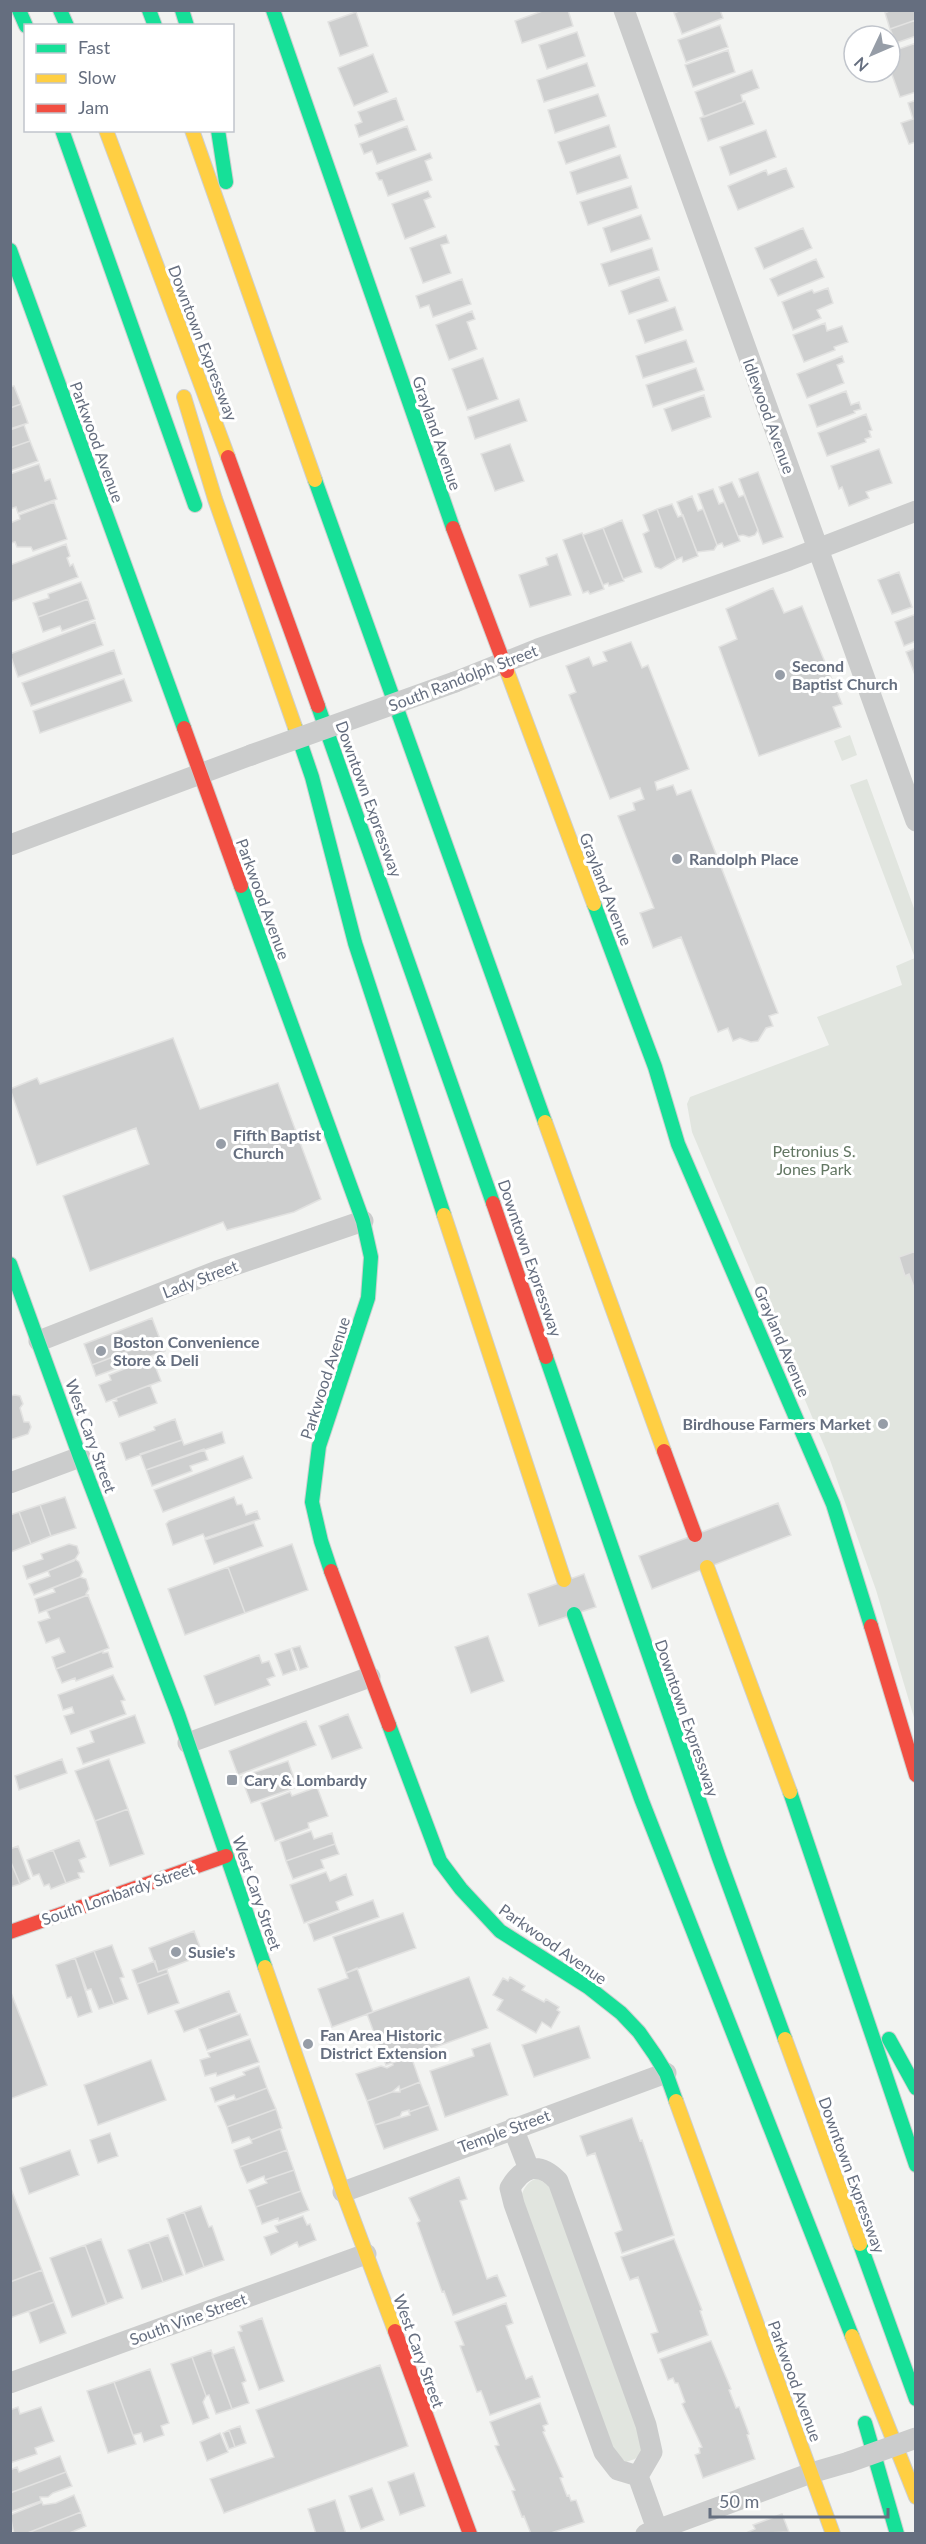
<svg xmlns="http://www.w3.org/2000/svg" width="926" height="2544" font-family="Lato,sans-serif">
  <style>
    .green { fill: #e1e5df }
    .building { fill: #cecfcf; stroke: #e2e2e1; stroke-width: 1.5 }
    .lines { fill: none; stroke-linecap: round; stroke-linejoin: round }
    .fast-casing { stroke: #cecfcf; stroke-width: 16 }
    .slow-casing { stroke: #cecfcf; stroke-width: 16 }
    .jam-casing { stroke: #cecfcf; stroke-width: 16 }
    .street { stroke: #cbcccc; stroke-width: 21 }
    .fast { stroke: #16e098; stroke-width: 14 }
    .slow { stroke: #ffcf43; stroke-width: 14 }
    .jam { stroke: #f24e42; stroke-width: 14 }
    .street-bridge { stroke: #cbcccc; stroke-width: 21 }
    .poi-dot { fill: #969da7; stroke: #fff; stroke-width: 2 }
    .labels { text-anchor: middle; stroke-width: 6; stroke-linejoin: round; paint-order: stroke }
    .street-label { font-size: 16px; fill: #656e7f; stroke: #fff }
    .poi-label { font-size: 16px; font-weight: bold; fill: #656e7f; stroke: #fff; text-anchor: start }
    .park-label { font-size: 16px; fill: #637763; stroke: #fff }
  </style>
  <rect width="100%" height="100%" fill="#f2f3f1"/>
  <path class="green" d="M850 735 857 755 842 761 834 741Z
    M867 779 915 911V1721L876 1590 829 1457 692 1132 687 1104 690 1097 829 1045 817 1017 902 985 896 966 915 958 850 785Z
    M537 2178 552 2188 643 2437 641 2454 635 2459 626 2462 614 2453 521 2196C525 2186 528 2182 537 2178Z"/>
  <path class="building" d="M545 10H568L573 26 522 43 515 21Z
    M682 10H720L723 18 682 34 674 13Z
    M891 10H916V20L890 29 885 13Z
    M356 12 368 46 340 56 328 22Z
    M916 20V36L896 43 890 29Z
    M720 25 728 47 686 62 678 40Z
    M577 32 585 56 547 69 539 45Z
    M916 43V92L900 97 890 69V52Z
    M728 50 735 72 693 87 685 65Z
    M373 54 388 92 354 106 338 68Z
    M587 63 595 86 544 102 537 80Z
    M752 70 759 88 741 95 743 102 704 117 695 92Z
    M598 94 606 116 555 133 548 110Z
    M396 98 404 120 359 137 355 125 362 122 358 112Z
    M916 100V142L909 144 901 123 913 119 908 103Z
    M745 101 754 124 708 141 700 118Z
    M609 125 616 147 566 164 558 142Z
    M407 126 416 150 377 164 372 151 364 154 360 144Z
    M766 130 776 157 730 175 720 147Z
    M430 153 432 158 425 161 432 180 388 196 382 180H379L376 173Z
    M620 155 628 178 577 194 570 172Z
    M786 168 794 187 738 210 728 186 766 170 768 175Z
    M631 186 638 208 588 225 580 202Z
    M428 191 431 197 424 200 435 227 405 239 392 204Z
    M641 215 650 239 611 252 603 228Z
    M803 228 812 248 764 269 755 248Z
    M446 235 449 243 441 245 451 273 423 283 410 248Z
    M652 248 659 270 609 286 601 264Z
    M816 259 824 277 778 296 770 279Z
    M659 277 668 301 629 314 621 291Z
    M462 279 471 304 433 317 429 305 420 308 416 296Z
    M828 288 833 303 817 310 821 318 793 330 782 302 812 290 814 293Z
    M675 307 683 330 645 343 637 320Z
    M472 311 475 319 467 322 477 349 449 360 436 325Z
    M825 323 827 331 842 326 848 342 834 347 835 350 804 362 793 335Z
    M686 340 694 362 643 378 636 356Z
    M842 356 844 362 837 365 844 383 807 398 797 374Z
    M483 358 498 399 467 410 452 369Z
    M696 368 704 390 653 407 646 385Z
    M14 386 21 404 10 408V387Z
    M846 391 851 405 859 402 861 409 854 411 855 413 817 427 809 405Z
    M704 395 711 417 672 431 664 409Z
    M519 399 527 421 475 439 468 417Z
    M21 404 28 423 10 429V408Z
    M866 414 872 430 869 431 871 437 865 439 866 442 827 456 818 433Z
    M24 425 30 441 10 448V430Z
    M30 441 38 461 10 471V448Z
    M510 444 524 481 495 491 481 454Z
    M879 449 892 483 866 492 869 498 849 506 842 487 839 489 831 466Z
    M39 464 45 481 50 479 57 499 18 513 16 507 10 509V474Z
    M758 472 783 537 763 544 739 479Z
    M732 482 739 497 744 495 758 530 755 535 749 537 743 535 738 536 719 487Z
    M713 489 719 504 724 502 740 541 724 547 722 543 717 545 698 494Z
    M692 496 698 511 703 509 717 545 714 550 697 552 677 502Z
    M54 502 67 539 33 551 31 547H17L15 542 11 543 10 523 20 519 19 515Z
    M672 504 678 517 683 515 698 556 683 562 682 557 676 560 657 509Z
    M657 509 676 560 661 569 655 567 643 534 649 531 643 515Z
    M622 520 642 572 623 579 603 528Z
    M603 528 624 581 609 586 608 583 603 585 583 535Z
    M582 533 604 589 590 594 588 591 583 593 563 540Z
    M66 544 70 556 67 558 70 566 73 564 78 577 10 602V565Z
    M557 554 571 595 530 607 519 575 548 565 546 558Z
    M899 572 912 607 892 614 878 580Z
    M81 582 88 599 38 617 33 603 49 598 48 594Z
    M773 588 784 613 802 606 842 704 833 707 841 727 759 756 719 647 737 639 726 609Z
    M88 599 95 619 62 631 60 626 43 632 38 617Z
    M916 614V641L904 646 895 622Z
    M95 622 103 645 18 677 10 654Z
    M631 642 642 668 648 665 689 769 655 782 657 790 673 785 677 795 691 790 778 1013 769 1016 773 1026 766 1028 758 1041 751 1042 740 1038 733 1041 728 1028 718 1032 681 937 653 948 640 913 654 908 618 816 635 810 633 803 644 799 640 788 610 799 569 695 576 692 566 666 589 657 593 666 607 661 603 652Z
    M916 648V675H915L906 652Z
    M114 650 122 674 31 706 22 683Z
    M124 679 132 701 40 733 33 711Z
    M173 1038 200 1109 278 1083 321 1199 294 1212 227 1230 223 1222 90 1271 63 1196 149 1164 136 1128 37 1165 10 1089 37 1078 40 1084Z
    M916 1251V1293L909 1274 905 1276 899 1257Z
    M152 1318 160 1339 92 1365 84 1344Z
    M160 1339 165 1351 96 1376 92 1365Z
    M152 1358 161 1381 106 1402 99 1385 111 1380 109 1375Z
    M150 1385 157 1403 119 1417 113 1402 117 1401 116 1398Z
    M15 1395 20 1396 23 1404 20 1408 24 1422H29L31 1427 28 1434 10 1440V1396Z
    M175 1419 182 1440 126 1460 120 1443 155 1430 154 1427Z
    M222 1432 225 1443 146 1470 140 1454 182 1440 184 1445Z
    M204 1449 208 1460 190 1466 192 1471 152 1486 146 1470Z
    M243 1456 252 1478 163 1512 154 1490Z
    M65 1497 76 1528 51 1536 40 1505Z
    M234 1497 237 1505 242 1504 246 1515 257 1511 260 1519 205 1538 203 1534 173 1545 166 1524 169 1521Z
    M778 1503 791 1535 652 1589 639 1556Z
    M40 1505 51 1536 31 1544 19 1512Z
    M19 1512 31 1544 11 1552 10 1515Z
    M254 1523 263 1546 214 1564 205 1540Z
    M69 1544 77 1546 79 1553 74 1561 27 1579 23 1566 43 1559 41 1554Z
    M292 1544 308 1590 245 1613 228 1567Z
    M75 1559 79 1562 83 1572 80 1577 34 1595 29 1584 50 1576 48 1571Z
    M228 1567 245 1613 185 1635 168 1589Z
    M584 1574 596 1607 539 1626 528 1594Z
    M80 1577 86 1579 89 1589 86 1594 88 1595 39 1613 35 1599 55 1592 53 1588Z
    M88 1595 109 1648 56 1669 52 1657 65 1652 59 1638 46 1643 38 1622 50 1618 47 1611Z
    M488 1636 504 1681 471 1693 455 1647Z
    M300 1646 308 1667 300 1670 292 1648Z
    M290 1649 297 1670 283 1675 275 1654Z
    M103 1651V1653L108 1652 113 1667 76 1681 75 1678 62 1683 56 1669Z
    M259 1655 262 1663 269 1661 275 1676 267 1679 270 1685 215 1705 204 1676Z
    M113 1675 125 1700 121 1701 126 1714 71 1734 64 1716 74 1713 72 1707 63 1710 58 1695Z
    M348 1714 362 1748 332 1759 319 1726Z
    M135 1715 145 1743 83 1764 77 1748 94 1742 90 1731Z
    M306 1721 316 1745 238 1775 229 1751Z
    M62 1759 67 1773 19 1790 15 1776Z
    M109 1759 128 1809 95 1821 75 1771Z
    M288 1761 297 1787 251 1803 241 1777Z
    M317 1787 328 1816 308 1823 309 1828 275 1841 261 1803 290 1792 292 1796Z
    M128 1809 144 1854 110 1866 95 1821Z
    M311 1831 314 1839 332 1833 335 1844 286 1861 280 1842Z
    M79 1840 86 1857 79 1860 84 1872 78 1873 80 1878 66 1883 53 1850Z
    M335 1844 339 1854 321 1860 324 1868 293 1879 286 1861Z
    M18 1846 30 1879 20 1884 10 1860V1849Z
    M53 1850 66 1883 51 1889 49 1884 44 1886 39 1874 33 1876 27 1860Z
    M10 1860 20 1884 10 1887Z
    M326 1872 330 1881 346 1874 353 1895 336 1902 339 1910 304 1923 290 1885Z
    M373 1900 379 1917 314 1941 308 1924Z
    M403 1913 416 1948 346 1973 333 1937Z
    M194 1931 203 1955 158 1972 149 1948Z
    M112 1945 124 1977 120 1978 128 1999 114 2004 94 1951Z
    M94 1951 114 2004 99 2009 91 1989 87 1990 75 1958Z
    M75 1958 92 2012 78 2017 71 1997 67 1998 56 1965Z
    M155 1961 158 1972 167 1969 168 1973 137 1984 132 1970Z
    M357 1968 373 2012 332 2027 318 1989 348 1978 346 1973Z
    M168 1973 179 2003 148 2014 137 1984Z
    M469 1977 488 2028 386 2065 367 2014Z
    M510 1977 525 1986 522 1990 544 2002 546 1999 559 2007 557 2010 560 2012 551 2028 542 2022 536 2033 497 2010 503 2000 493 1995 503 1978 508 1981Z
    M10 1990 47 2085 10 2099Z
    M229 1991 237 2012 184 2032 175 2011Z
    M240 2014 248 2035 207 2050 199 2029Z
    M579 2026 590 2058 534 2077 522 2045Z
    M250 2039 259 2062 217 2076 216 2073 205 2076 200 2060 210 2057 208 2053Z
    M490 2043 508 2095 445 2117 430 2071 474 2056 472 2049Z
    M411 2056 420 2082 400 2090 399 2086 392 2092 367 2101 356 2074 381 2066 387 2068 393 2065 392 2063Z
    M151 2060 166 2100 98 2125 84 2085Z
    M259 2066 267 2088 236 2100 234 2095 215 2102 210 2088 245 2075 243 2072Z
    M420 2082 429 2105 409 2112V2110L402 2112 400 2116 375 2125 367 2101 392 2092H400V2090Z
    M267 2088 276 2109 227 2127 218 2106Z
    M429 2105 438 2130 384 2149 375 2125 410 2115 409 2112Z
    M276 2109 282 2128 251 2140 249 2137 232 2143 227 2127Z
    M632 2118 640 2141 642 2140 674 2235 622 2253 615 2233 622 2230 595 2153 587 2156 580 2136Z
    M280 2129 287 2150 240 2167 234 2150 252 2143 251 2140Z
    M110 2133 118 2156 98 2163 90 2140Z
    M70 2150 79 2175 29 2194 20 2168Z
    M287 2150 294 2170 265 2180 264 2176 247 2183 240 2167Z
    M294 2170 301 2191 256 2207 249 2190 267 2183 265 2180Z
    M459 2177 467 2199 460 2201 487 2279 497 2275 506 2296 453 2315 444 2291 442 2292 417 2223 420 2221 409 2198Z
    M10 2186 42 2270 10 2282Z
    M301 2191 309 2210 279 2221 278 2218 262 2224 256 2207Z
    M201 2206 209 2227 212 2226 224 2260 204 2267 184 2212Z
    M184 2212 204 2267 186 2274 167 2219Z
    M303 2216 307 2225 310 2224 316 2240 299 2247 297 2242 271 2255 264 2237 278 2232 275 2226Z
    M168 2235 183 2275 163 2282 149 2242Z
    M101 2239 123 2298 106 2304 85 2245Z
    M674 2239 702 2310 700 2311 708 2335 658 2353 651 2334 658 2332 638 2277 630 2280 621 2257Z
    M149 2242 163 2282 142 2289 128 2250Z
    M85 2245 107 2304 72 2317 50 2258Z
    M42 2270 54 2302 10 2318V2282Z
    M54 2302 66 2333 40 2343 29 2312Z
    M506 2303 513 2323 506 2326 526 2379 532 2376 540 2397 490 2415 481 2391 477 2392 460 2346 464 2345 455 2322Z
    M262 2318 284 2381 259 2390 238 2332 242 2331 240 2326Z
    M711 2341 731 2389 729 2390 736 2408 739 2407 749 2434 747 2435 755 2459 703 2478 695 2455 700 2453 699 2448 702 2447 682 2404 685 2402 678 2383H675L673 2378 668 2380 660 2359Z
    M234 2347 246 2381 242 2383 249 2403 232 2409 212 2355Z
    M211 2350 232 2409 216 2414 209 2395 206 2396 192 2357Z
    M192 2357 206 2396 203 2402 209 2418 193 2424 171 2364Z
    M380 2365 408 2446 224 2513 210 2479 274 2457 256 2410Z
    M150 2369 169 2423 161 2426 164 2435 144 2442 141 2433 133 2435 114 2382Z
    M114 2382 136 2444 108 2453 87 2391Z
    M540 2403 548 2424 543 2426 545 2431 543 2432 563 2477 560 2478 567 2496 569 2495 571 2501 576 2500 584 2522 548 2534H531L524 2516 522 2517 512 2491 515 2490 495 2446 499 2445 490 2422Z
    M18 2407 20 2414 41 2407 54 2441 35 2448 37 2454 10 2463V2410Z
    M240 2426 246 2443 235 2447 229 2430Z
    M229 2430 235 2447 229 2449 223 2433Z
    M220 2433 228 2452 207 2461 200 2442Z
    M60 2456 66 2472 10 2493V2470L17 2467 19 2472Z
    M66 2472 72 2486 53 2493 48 2497H40L41 2501 10 2512V2493Z
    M414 2473 425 2506 400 2515 388 2482Z
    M372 2488 384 2520 361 2529 349 2496Z
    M74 2495 81 2512 25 2534H14L10 2515 42 2502 43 2505 56 2503Z
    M335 2500 346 2534H316L308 2509Z
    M81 2512 86 2526 67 2534H25Z
    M782 2514 789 2532 744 2534 755 2529 753 2525Z"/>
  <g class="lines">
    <defs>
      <path id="fast" d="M19 10 26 26
        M60 10 67 26
        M149 10 155 26
        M182 10 187 26
        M273 10 453 528
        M62 130 195 505
        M218 130 226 182
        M10 250 184 728
        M315 480 545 1122
        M318 706 493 1203
        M295 727 312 777 355 943 444 1215
        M241 886 363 1221 371 1257 368 1298 319 1446 312 1502 321 1541 331 1571
        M594 904 655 1067 678 1144 833 1504 871 1626
        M10 1264 80 1457 178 1714 265 1967
        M546 1357 719 1858 785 2039
        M574 1614 642 1801 852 2336
        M389 1725 440 1861 461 1889 500 1931 588 1987 621 2013 639 2032 655 2055 666 2073 676 2101
        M790 1792 916 2165
        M889 2039 916 2088
        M860 2244 916 2399
        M865 2423 897 2534"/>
      <path id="slow" d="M106 130 228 457
        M192 130 315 480
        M184 397 215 499 295 727
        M507 671 594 904
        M545 1122 664 1451
        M444 1215 564 1580
        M707 1567 790 1792
        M265 1967 343 2192 395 2331
        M785 2039 860 2244
        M676 2101 833 2534
        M852 2336 916 2497"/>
      <path id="jam" d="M228 457 318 706
        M453 528 507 671
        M184 728 241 886
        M493 1203 546 1357
        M664 1451 695 1535
        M331 1571 389 1725
        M871 1626 916 1775
        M10 1932 226 1856
        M395 2331 470 2534"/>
    </defs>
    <use href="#fast" class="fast-casing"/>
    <use href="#slow" class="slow-casing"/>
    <use href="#jam" class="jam-casing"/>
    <path class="street" d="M624 10 916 821
      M455 682 538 649 789 560 916 511
      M10 845 251 755
      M39 1341 217 1271 363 1221
      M10 1483 80 1457
      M188 1743 370 1677
      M513 2128 529 2169
      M343 2192 666 2073
      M10 2383 366 2254
      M638 2476 618 2470 604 2452 514 2204 510 2188C523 2166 539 2161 558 2181L646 2425 652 2452 638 2476 657 2529
      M646 2534 811 2473 849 2462"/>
    <use href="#fast" class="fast"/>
    <use href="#slow" class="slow"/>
    <use href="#jam" class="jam"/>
    <path class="street-bridge" d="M251 755 455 682
      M849 2462 916 2438"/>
  </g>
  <g class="poi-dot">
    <circle cx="780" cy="675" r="6"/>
    <circle cx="677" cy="859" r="6"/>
    <circle cx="221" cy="1144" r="6"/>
    <circle cx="101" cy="1351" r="6"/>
    <circle cx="883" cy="1424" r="6"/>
    <rect x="226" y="1774" width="12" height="12" rx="3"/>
    <circle cx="176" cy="1952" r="6"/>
    <circle cx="308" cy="2044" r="6"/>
  </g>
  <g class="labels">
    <g class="street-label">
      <text transform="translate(203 343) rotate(69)" y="6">Downtown Expressway</text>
      <text transform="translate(769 416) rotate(70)" y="6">Idlewood Avenue</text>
      <text transform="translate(437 433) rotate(71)" y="6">Grayland Avenue</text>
      <text transform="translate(97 442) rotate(70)" y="6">Parkwood Avenue</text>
      <text transform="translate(463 678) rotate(-21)" y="6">South Randolph Street</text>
      <text transform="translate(369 799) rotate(70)" y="6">Downtown Expressway</text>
      <text transform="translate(606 889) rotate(69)" y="6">Grayland Avenue</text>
      <text transform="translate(263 899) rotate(70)" y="6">Parkwood Avenue</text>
      <text transform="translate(530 1258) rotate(71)" y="6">Downtown Expressway</text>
      <text transform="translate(200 1279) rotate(-21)" y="6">Lady Street</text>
      <text transform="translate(782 1341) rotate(67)" y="6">Grayland Avenue</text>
      <text transform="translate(325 1378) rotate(-72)" y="6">Parkwood Avenue</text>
      <text transform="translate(91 1436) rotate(70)" y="6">West Cary Street</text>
      <text transform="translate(687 1718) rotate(71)" y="6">Downtown Expressway</text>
      <text transform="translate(257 1893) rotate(71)" y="6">West Cary Street</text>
      <text transform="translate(118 1894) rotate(-19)" y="6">South Lombardy Street</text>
      <text transform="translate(553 1944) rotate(35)" y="6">Parkwood Avenue</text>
      <text transform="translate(504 2131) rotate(-20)" y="6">Temple Street</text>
      <text transform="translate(852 2175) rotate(70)" y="6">Downtown Expressway</text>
      <text transform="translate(188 2319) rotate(-20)" y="6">South Vine Street</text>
      <text transform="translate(419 2351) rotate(70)" y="6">West Cary Street</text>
      <text transform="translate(795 2381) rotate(70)" y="6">Parkwood Avenue</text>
    </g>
    <g class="poi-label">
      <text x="792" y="672">Second<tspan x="792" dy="18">Baptist Church</tspan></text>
      <text x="689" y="865">Randolph Place</text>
      <text x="233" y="1141">Fifth Baptist<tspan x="233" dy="18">Church</tspan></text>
      <text x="113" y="1348">Boston Convenience<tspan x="113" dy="18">Store &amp; Deli</tspan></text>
      <text x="871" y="1430" text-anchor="end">Birdhouse Farmers Market</text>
      <text x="244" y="1786">Cary &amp; Lombardy</text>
      <text x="188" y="1958">Susie's</text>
      <text x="320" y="2041">Fan Area Historic<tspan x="320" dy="18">District Extension</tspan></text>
    </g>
    <g class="park-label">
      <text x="814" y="1157">Petronius S.<tspan x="814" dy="18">Jones Park</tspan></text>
    </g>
  </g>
  <rect width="926" height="2544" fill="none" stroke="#656e7f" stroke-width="24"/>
  <rect x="24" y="24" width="210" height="108" fill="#ffffff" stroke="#c1c5cc" stroke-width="1.5"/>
  <rect x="36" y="44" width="30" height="9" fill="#16e098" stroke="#c1c5cc" stroke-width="1.5"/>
  <text x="78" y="54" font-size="18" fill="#656e7f">Fast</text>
  <rect x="36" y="74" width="30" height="9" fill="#ffcf43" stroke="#c1c5cc" stroke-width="1.5"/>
  <text x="78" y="84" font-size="18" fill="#656e7f">Slow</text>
  <rect x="36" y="104" width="30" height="9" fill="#f24e42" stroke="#c1c5cc" stroke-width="1.5"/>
  <text x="78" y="114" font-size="18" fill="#656e7f">Jam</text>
  <g transform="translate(872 54) rotate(226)"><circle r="28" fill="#ffffff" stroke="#c1c5cc" stroke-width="1.5"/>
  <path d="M0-4.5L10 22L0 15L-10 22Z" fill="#969da7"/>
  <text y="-9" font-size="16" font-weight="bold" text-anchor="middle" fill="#656e7f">N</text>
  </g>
  <path d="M710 2508v9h178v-9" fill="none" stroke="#656e7f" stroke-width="3"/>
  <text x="719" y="2508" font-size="18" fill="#656e7f" stroke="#ffffff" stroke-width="4.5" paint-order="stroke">50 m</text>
</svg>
